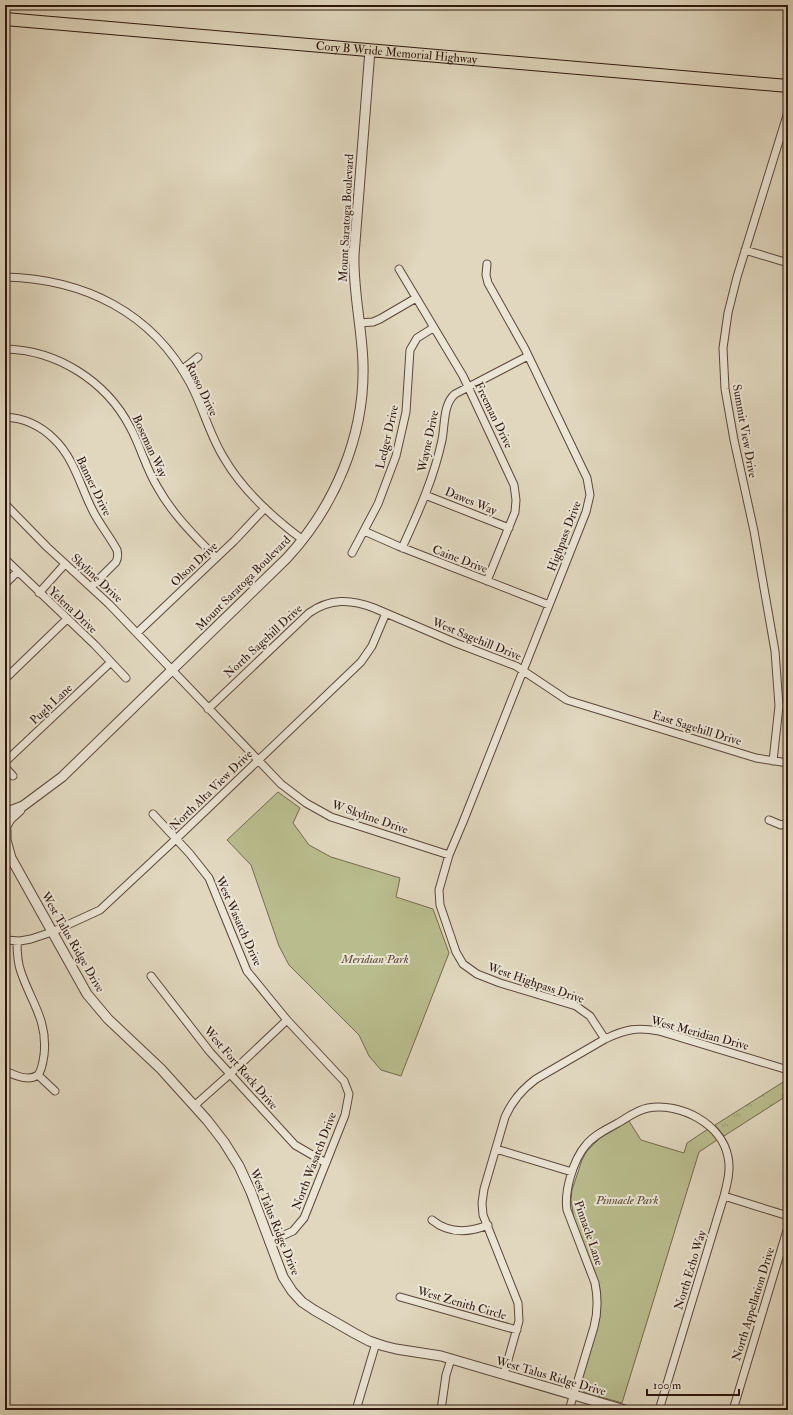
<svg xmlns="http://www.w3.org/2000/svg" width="793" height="1415" font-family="'IM FELL Double Pica',serif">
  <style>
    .grass { fill: url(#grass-tufts); stroke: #746a4e }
    .park { fill: #b9bc8d; stroke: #746a4e }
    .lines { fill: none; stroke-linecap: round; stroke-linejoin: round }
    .minor-casing { stroke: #5a473a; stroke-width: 9 }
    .tertiary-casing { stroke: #5a473a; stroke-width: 11 }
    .trunk-casing { stroke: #2e170e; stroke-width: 14 }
    .minor { stroke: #ebe5d5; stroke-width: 7 }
    .tertiary { stroke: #ebe5d5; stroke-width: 9 }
    .trunk { stroke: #e0d7be; stroke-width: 12 }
    .labels { text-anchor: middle; stroke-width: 4; stroke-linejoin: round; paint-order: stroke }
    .street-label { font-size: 12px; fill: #2e170e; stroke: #ebe5d5 }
    .park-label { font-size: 12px; font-style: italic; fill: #584934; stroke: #ebe5d5 }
  </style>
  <defs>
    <pattern id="grass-tufts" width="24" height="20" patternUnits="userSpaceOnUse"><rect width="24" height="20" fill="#b9bc8d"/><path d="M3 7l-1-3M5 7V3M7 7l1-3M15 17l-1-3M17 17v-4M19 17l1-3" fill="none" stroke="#9fa178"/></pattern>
  </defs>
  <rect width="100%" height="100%" fill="#e0d7be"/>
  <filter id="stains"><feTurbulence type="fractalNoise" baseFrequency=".005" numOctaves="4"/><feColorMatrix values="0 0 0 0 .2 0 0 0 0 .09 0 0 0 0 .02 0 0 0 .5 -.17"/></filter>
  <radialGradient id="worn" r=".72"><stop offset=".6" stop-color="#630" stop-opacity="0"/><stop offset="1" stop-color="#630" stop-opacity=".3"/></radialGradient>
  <path class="grass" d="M788 1079V1095L724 1136 715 1125Z"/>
  <path class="park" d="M278 792 300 808 293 823 309 845 331 857 400 878 396 897 433 909 449 953 401 1076 381 1070 369 1056 359 1035 289 965 279 946 251 865 227 840Z
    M629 1121 641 1140 684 1153 687 1143 708 1129 717 1140 699 1152 622 1403 584 1392 580 1387V1384L600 1307V1290L596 1277 574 1220 571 1200 572 1190 582 1160 587 1151 600 1138Z"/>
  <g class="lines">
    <defs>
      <path id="minor" d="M745 250 788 263
        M487 264 486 275 488 283 525 349 587 478 590 495 586 512 463 822 449 855 439 890 440 905 456 952 463 964 477 974 500 983 576 1006 590 1016 605 1039
        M399 269 463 376 514 485 516 500 515 512 487 581
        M5 277C84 279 152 312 190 383 203 407 209 434 224 458 243 491 272 517 303 540
        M359 323 373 322 380 319 416 298
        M5 349C57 350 106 381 130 427 141 447 146 469 158 488 173 515 195 536 216 558
        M182 370 198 357
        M5 417C24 418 41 426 54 439 75 459 81 489 94 513 101 526 110 537 117 550 118 554 118 558 116 562L91 587
        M425 495 509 528
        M5 504 47 547 109 604 281 784 306 803 331 817 449 855
        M364 531 398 546 549 605
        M402 548C418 513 434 478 442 440 445 425 443 404 455 394L528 356
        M352 553 378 504 396 456 406 412 410 350 417 338 433 328
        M5 559 95 645 126 678
        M5 584 17 572
        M39 593 65 564
        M137 633 234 541 265 508
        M5 679 67 619
        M208 709 309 613C330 598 351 599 374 608L456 643 516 666 567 700 756 758 788 763
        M773 761 779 706 775 651 754 531 734 440 725 389 723 348 728 313 737 277 788 112
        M5 762 111 662
        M5 767 13 776
        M153 814 190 854 209 878 247 971 287 1020 344 1081 349 1094 345 1115 304 1218 293 1231 269 1242
        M769 820 781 825 788 823
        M5 940 20 941 31 939 52 932 100 910 176 839 361 662 372 646 386 613
        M17 941C17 951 17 962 21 972 31 1002 48 1020 44 1055 43 1062 42 1070 38 1075
        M151 976 210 1052 295 1145 326 1163
        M5 1071C15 1075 28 1082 38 1075
        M38 1075 55 1091
        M194 1106 230 1074 287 1020
        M496 1149 572 1172
        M724 1196 788 1216
        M432 1220C449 1234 468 1233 488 1225
        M400 1297 517 1330
        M504 1374 519 1321 518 1303 483 1215 482 1203 484 1189 505 1117C512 1101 521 1090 536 1079L605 1039C626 1029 637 1027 659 1031L788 1070
        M356 1410 376 1343
        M441 1410 446 1375 451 1359
        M569 1410 594 1327C598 1312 598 1298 595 1283L567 1210C564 1192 573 1160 586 1145 594 1135 607 1129 618 1123 628 1117 637 1110 648 1108 680 1102 722 1124 728 1157 731 1170 727 1184 724 1196L659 1410
        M733 1410 788 1227"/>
      <path id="tertiary" d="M5 813 23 806 62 777 287 558C335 506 365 435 363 364 362 327 353 292 354 255L370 50
        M6 826 10 819 20 810
        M6 830V840L11 858 87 994 108 1019 161 1069 207 1120 224 1142 239 1166 251 1192 283 1277 292 1291 302 1302 314 1310 354 1333 369 1341 384 1346 396 1349 441 1356 625 1410"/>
      <g id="trunk">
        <path id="s1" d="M5 19 788 86"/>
      </g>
    </defs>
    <use href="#minor" class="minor-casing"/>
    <use href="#tertiary" class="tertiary-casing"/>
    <use href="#trunk" class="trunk-casing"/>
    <use href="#minor" class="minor"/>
    <use href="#tertiary" class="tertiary"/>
    <use href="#trunk" class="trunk"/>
  </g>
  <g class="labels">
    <g class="street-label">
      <text dy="4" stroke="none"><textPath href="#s1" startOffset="393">Cory B Wride Memorial Highway</textPath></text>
      <text transform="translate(346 218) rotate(-87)" y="4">Mount Saratoga Boulevard</text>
      <text transform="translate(202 389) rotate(64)" y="4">Russo Drive</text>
      <text transform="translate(494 415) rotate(64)" y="4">Freeman Drive</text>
      <text transform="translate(745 431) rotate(80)" y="4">Summit View Drive</text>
      <text transform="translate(387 437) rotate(-77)" y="4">Ledger Drive</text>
      <text transform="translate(428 441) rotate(-78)" y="4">Wayne Drive</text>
      <text transform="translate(150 446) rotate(65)" y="4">Boseman Way</text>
      <text transform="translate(94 486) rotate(64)" y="4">Banner Drive</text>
      <text transform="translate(471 501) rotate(22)" y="4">Dawes Way</text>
      <text transform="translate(564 536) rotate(-69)" y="4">Highpass Drive</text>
      <text transform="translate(460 559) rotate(21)" y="4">Caine Drive</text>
      <text transform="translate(194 564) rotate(-43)" y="4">Olson Drive</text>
      <text transform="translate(97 578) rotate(43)" y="4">Skyline Drive</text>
      <text transform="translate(243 583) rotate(-45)" y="4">Mount Saratoga Boulevard</text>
      <text transform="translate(73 610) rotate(43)" y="4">Yelena Drive</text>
      <text transform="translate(477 639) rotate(22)" y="4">West Sagehill Drive</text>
      <text transform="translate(263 641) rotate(-43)" y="4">North Sagehill Drive</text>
      <text transform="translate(51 704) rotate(-43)" y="4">Pugh Lane</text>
      <text transform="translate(697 728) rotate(17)" y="4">East Sagehill Drive</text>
      <text transform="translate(211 790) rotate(-44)" y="4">North Alta View Drive</text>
      <text transform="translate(370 817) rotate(19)" y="4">W Skyline Drive</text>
      <text transform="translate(239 921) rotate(66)" y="4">West Wasatch Drive</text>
      <text transform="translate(73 942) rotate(60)" y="4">West Talus Ridge Drive</text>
      <text transform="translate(536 983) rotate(19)" y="4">West Highpass Drive</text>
      <text transform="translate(700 1033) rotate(15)" y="4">West Meridian Drive</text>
      <text transform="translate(241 1068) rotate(49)" y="4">West Fort Rock Drive</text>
      <text transform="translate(314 1161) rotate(-69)" y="4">North Wasatch Drive</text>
      <text transform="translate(275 1222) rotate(68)" y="4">West Talus Ridge Drive</text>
      <text transform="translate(589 1233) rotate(71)" y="4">Pinnacle Lane</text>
      <text transform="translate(690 1270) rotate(-73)" y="4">North Echo Way</text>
      <text transform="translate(462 1303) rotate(16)" y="4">West Zenith Circle</text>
      <text transform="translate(753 1304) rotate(-73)" y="4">North Appellation Drive</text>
      <text transform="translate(551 1376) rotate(16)" y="4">West Talus Ridge Drive</text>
    </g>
    <g class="park-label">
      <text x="375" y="963">Meridian Park</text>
      <text x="627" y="1204">Pinnacle Park</text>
    </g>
  </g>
  <rect width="793" height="1415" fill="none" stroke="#e0d7be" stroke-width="20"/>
  <rect x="6" y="6" width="781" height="1403" fill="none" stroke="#2e170e" stroke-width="2"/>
  <rect x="10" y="10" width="773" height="1395" fill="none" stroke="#2e170e"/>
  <path d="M647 1389v6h92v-6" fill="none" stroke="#2e170e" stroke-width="2"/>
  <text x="653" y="1389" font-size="12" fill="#2e170e" stroke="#ebe5d5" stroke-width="3" paint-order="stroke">100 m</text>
  <rect width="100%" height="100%" filter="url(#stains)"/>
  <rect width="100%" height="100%" fill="url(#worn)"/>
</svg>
